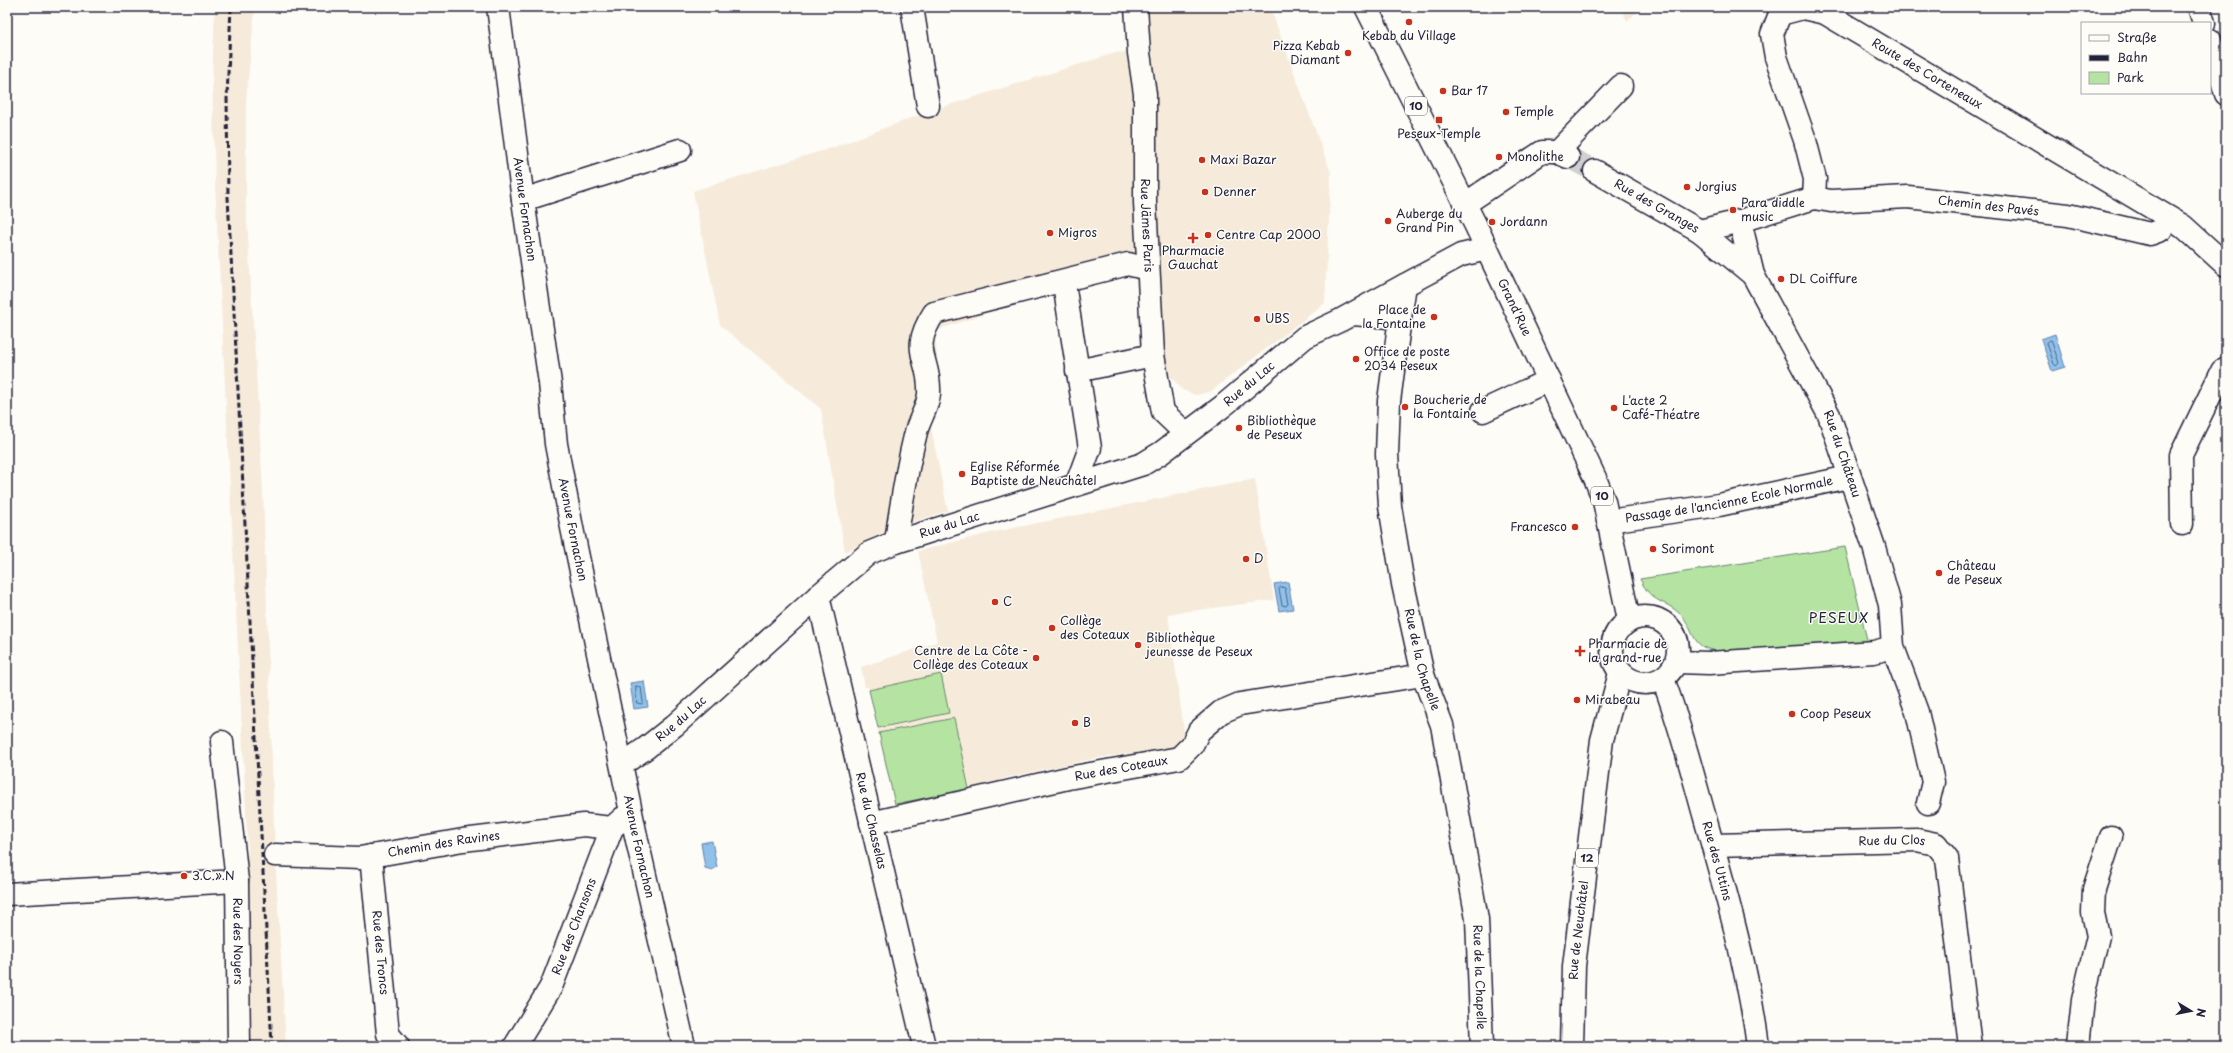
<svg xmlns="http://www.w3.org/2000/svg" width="2233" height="1053" font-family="'Playpen Sans',sans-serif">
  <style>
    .built { fill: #f6ebda }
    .green { fill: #b5e4a2; stroke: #6c836e }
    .water { fill: #8fc1eb; stroke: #6381a5 }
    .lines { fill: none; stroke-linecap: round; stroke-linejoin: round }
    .shore { stroke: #4e6281; stroke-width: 1 }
    .minor-tunnel { stroke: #d1d0d1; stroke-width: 22; stroke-dasharray: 22 11; stroke-linecap: butt }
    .minor-casing { stroke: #22223b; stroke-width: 25 }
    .major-casing { stroke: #22223b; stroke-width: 25 }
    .minor { stroke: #fdfcf7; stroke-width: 22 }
    .major { stroke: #fdfcf7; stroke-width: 22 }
    .rail { stroke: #22223b; stroke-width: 3; stroke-dasharray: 6 3; stroke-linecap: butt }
    .poi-dot { fill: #c8321e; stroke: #fdfcf7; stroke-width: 1.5 }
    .labels { text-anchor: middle; stroke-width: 3; stroke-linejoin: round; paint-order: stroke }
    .shield { fill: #fdfcf7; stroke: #646373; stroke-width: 1 }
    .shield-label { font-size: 11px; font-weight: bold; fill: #22223b }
    .poi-label { font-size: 12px; fill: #22223b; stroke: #fdfcf7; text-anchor: start }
    .street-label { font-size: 12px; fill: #22223b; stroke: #fdfcf7 }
    .quarter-label { font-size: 14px; letter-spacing: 1px; fill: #22223b; stroke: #fdfcf7 }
  </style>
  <rect width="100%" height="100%" fill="#fdfcf7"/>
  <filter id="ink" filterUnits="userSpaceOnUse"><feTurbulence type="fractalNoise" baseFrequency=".025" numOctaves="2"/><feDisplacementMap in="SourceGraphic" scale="8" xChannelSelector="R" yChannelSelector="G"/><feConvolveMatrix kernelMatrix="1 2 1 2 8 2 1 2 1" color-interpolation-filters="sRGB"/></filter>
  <g filter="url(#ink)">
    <path class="built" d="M215 7H255L246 101V203L263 490 275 855 286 1046H239L237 881 248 853 215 183 212 78Z
      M1126 7H1270L1331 173 1325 303 1210 392 1196 395 1182 390 1153 355 1148 269 1064 280 999 309 935 331 940 396 930 423 948 511 888 530 845 552 821 409 720 325 693 191 834 147 933 110 1115 53 1126 52Z
      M1620 7H1642L1627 21Z
      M1255 479 1274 600 1168 614 1185 737 1174 748 1097 758 1001 779 1002 781 895 804 868 687H865L861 667 937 642 918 551 994 532Z"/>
    <path class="green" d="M1845 547 1868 644 1713 654V650C1691 647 1694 628 1681 615 1664 598 1653 606 1640 579Z
      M941 674 949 713 878 728 869 690Z
      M954 718 969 789 895 804 879 733Z"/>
    <path class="water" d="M2055 334 2065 367 2052 371 2041 339Z
      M1288 582 1293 609 1279 611 1274 584Z
      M644 681 648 707 634 709 630 683Z
      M712 841 717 867 712 870 705 868 701 843Z"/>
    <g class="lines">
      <path class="shore" d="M2051 340 2059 363 2056 366 2054 364 2047 343Z
        M1281 587 1285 588 1288 604 1286 606 1282 605 1279 589Z
        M636 686 641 687 643 702 642 704 637 703Z"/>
      <path class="minor-tunnel" d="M1568 157 1595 171"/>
      <defs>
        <g id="minor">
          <path id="s1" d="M498 7 523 200 550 383 556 444 572 528 636 836 684 1046"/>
          <path d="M912 7 928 106"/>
          <path id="s2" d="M1136 7 1139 53 1145 94V202L1153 355 1163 412 1185 433"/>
          <path d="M2199 7 2204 23"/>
          <path id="s3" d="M1780 14 1803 8 1825 13 2183 226 2226 265"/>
          <path d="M1780 14 1772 34 1776 57 1805 140 1815 179 1814 198"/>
          <path d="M2210 40 2226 94"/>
          <path d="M1557 152 1621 86"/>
          <path id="s4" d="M1595 171 1700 231 1753 275"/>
          <path d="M523 200 680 150"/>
          <path d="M1465 204 1542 152H1557L1568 157"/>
          <path id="s5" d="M1740 221 1753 275 1829 415 1874 547 1890 605 1893 647 1917 712 1933 782 1928 803"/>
          <path id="s6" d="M1700 231 1740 221 1814 198 1831 201 1908 197 2068 215 2150 234 2161 230"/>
          <path d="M1405 285 1461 255 1487 249"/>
          <path d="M1065 290 1090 448 1077 483"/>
          <path id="s7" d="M1353 314 1400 318 1389 401 1387 454 1390 506 1403 584 1423 675 1442 725 1477 919 1482 1046"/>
          <path d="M1077 371 1153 355"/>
          <path d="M1483 411 1549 380"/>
          <path id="s8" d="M1608 521 1719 505 1849 477"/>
          <path d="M2182 524 2181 455 2222 371 2226 368"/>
          <path d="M896 542C901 505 907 468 916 432 919 420 928 407 929 394 931 357 908 353 934 313L1128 264 1148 269"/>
          <path id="s9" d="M818 596 924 1046"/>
          <path d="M1677 662 1709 663 1874 652 1893 647"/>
          <path id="s10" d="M1663 679C1680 724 1692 772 1705 818 1726 893 1748 969 1758 1046"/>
          <path id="s11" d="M222 742 237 881 239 1046"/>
          <path id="s12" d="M622 760 630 759 646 748 675 725 818 596 869 553 896 542 1143 464 1161 453 1223 406 1305 337 1341 320 1405 285 1400 318"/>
          <path id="s13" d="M871 823 1068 778 1179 758 1192 745 1199 731 1221 712 1240 704 1423 675"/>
          <path id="s14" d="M1713 845 1917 840 1936 844 1947 858 1970 1046"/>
          <path id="s15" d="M275 855 360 858 463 840 584 825 612 828"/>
          <path id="s16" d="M371 856 388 1034 398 1046"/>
          <path d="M7 894 237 881"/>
          <path id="s17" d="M515 1046 551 987 612 828 623 818"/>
          <path d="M2078 1046 2083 1000 2098 936 2093 913 2094 889 2111 837"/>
        </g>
        <g id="major">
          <path id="s18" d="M1366 7 1476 226 1595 478 1604 501 1629 620"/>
          <circle cx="1645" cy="650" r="33"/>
          <path id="s19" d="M1572 1046 1574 966 1602 740 1620 673"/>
        </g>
      </defs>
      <use href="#minor" class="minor-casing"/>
      <use href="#major" class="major-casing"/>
      <use href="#minor" class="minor"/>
      <use href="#major" class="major"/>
      <path class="rail" d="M231 7 227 97 228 197 272 1046"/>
    </g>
  </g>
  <g class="poi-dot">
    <circle cx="1409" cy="22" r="4"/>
    <circle cx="1348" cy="53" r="4"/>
    <circle cx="1443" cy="91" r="4"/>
    <circle cx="1506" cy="112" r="4"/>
    <rect x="1435" y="116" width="8" height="8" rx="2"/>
    <circle cx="1499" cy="157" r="4"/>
    <circle cx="1202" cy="160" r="4"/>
    <circle cx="1687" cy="187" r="4"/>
    <circle cx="1205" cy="192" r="4"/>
    <circle cx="1733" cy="210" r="4"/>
    <circle cx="1388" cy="221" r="4"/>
    <circle cx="1492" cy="222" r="4"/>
    <circle cx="1050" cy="233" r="4"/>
    <circle cx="1208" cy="235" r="4"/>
    <path d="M1191 232h4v4h4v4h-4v4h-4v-4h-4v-4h4z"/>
    <circle cx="1781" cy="279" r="4"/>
    <circle cx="1434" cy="317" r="4"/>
    <circle cx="1257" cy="319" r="4"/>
    <circle cx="1356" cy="359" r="4"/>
    <circle cx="1405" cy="407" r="4"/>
    <circle cx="1614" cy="408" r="4"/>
    <circle cx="1239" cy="428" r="4"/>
    <circle cx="962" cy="474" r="4"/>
    <circle cx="1575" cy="527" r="4"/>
    <circle cx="1653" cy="549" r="4"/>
    <circle cx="1246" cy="559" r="4"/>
    <circle cx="1939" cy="573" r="4"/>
    <circle cx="995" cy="602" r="4"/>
    <circle cx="1052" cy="628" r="4"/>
    <circle cx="1138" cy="645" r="4"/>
    <path d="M1578 645h4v4h4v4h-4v4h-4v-4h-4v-4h4z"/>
    <circle cx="1036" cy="658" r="4"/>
    <circle cx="1577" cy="700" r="4"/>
    <circle cx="1792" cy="714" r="4"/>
    <circle cx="1075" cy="723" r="4"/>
    <circle cx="184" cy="876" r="4"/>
  </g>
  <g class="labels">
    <g class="shield">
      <rect x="1405" y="97" width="22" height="18" rx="3"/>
      <rect x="1591" y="487" width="22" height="18" rx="3"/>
      <rect x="1576" y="849" width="22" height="18" rx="3"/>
    </g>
    <g class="shield-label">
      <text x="1416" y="110">10</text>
      <text x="1602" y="500">10</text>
      <text x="1587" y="862">12</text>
    </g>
    <g class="poi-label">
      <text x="1409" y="40" text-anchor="middle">Kebab du Village</text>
      <text x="1340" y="50" text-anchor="end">Pizza Kebab<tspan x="1340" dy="14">Diamant</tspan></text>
      <text x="1451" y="95">Bar 17</text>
      <text x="1514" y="116">Temple</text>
      <text x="1439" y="138" text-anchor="middle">Peseux-Temple</text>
      <text x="1507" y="161">Monolithe</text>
      <text x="1210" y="164">Maxi Bazar</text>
      <text x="1695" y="191">Jorgius</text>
      <text x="1213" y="196">Denner</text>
      <text x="1741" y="207">Para diddle<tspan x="1741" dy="14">music</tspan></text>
      <text x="1396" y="218">Auberge du<tspan x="1396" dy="14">Grand Pin</tspan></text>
      <text x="1500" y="226">Jordann</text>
      <text x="1058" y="237">Migros</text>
      <text x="1216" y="239">Centre Cap 2000</text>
      <text x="1193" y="255" text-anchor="middle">Pharmacie<tspan x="1193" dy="14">Gauchat</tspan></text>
      <text x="1789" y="283">DL Coiffure</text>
      <text x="1426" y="314" text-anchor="end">Place de<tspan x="1426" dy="14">la Fontaine</tspan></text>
      <text x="1265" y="323">UBS</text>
      <text x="1364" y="356">Office de poste<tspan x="1364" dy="14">2034 Peseux</tspan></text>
      <text x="1413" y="404">Boucherie de<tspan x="1413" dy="14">la Fontaine</tspan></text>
      <text x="1622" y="405">L'acte 2<tspan x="1622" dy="14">Café-Théatre</tspan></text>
      <text x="1247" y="425">Bibliothèque<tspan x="1247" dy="14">de Peseux</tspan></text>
      <text x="970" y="471">Eglise Réformée<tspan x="970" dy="14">Baptiste de Neuchâtel</tspan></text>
      <text x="1567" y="531" text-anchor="end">Francesco</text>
      <text x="1661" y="553">Sorimont</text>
      <text x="1254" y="563">D</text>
      <text x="1947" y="570">Château<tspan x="1947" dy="14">de Peseux</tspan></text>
      <text x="1003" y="606">C</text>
      <text x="1060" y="625">Collège<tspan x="1060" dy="14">des Coteaux</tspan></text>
      <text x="1146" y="642">Bibliothèque<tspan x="1146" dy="14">jeunesse de Peseux</tspan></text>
      <text x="1588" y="648">Pharmacie de<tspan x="1588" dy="14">la grand-rue</tspan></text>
      <text x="1028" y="655" text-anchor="end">Centre de La Côte -<tspan x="1028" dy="14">Collège des Coteaux</tspan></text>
      <text x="1585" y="704">Mirabeau</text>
      <text x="1800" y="718">Coop Peseux</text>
      <text x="1083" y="727">B</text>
      <text x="192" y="880">3.C.».N</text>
    </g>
    <g class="street-label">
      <text dy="4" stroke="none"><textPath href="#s3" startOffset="165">Route des Corteneaux</textPath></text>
      <text dy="4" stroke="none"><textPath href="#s4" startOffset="71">Rue des Granges</textPath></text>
      <text dy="4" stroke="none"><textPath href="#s6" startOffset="294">Chemin des Pavés</textPath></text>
      <text dy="4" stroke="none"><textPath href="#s1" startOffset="204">Avenue Fornachon</textPath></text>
      <text dy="4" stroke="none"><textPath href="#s2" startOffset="219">Rue Jämes Paris</textPath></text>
      <text dy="4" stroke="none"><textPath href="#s18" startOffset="335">Grand'Rue</textPath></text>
      <text dy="4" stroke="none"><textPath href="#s12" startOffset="745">Rue du Lac</textPath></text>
      <text dy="4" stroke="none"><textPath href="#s5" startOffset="256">Rue du Château</textPath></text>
      <text dy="4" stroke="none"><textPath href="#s8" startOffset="123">Passage de l'ancienne Ecole Normale</textPath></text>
      <text dy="4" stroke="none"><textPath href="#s12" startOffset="409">Rue du Lac</textPath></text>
      <text dy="4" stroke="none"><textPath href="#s1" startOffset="528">Avenue Fornachon</textPath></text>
      <text dy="4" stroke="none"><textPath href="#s7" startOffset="393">Rue de la Chapelle</textPath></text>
      <text dy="4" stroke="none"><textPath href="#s12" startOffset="73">Rue du Lac</textPath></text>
      <text dy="4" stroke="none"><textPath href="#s13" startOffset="256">Rue des Coteaux</textPath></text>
      <text dy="4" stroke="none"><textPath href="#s9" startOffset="231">Rue du Chasselas</textPath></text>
      <text dy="4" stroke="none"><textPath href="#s14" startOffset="179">Rue du Clos</textPath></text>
      <text dy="4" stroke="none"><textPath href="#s15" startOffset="170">Chemin des Ravines</textPath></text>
      <text dy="4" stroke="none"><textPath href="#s1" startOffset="852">Avenue Fornachon</textPath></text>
      <text dy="4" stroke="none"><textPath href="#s10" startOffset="190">Rue des Uttins</textPath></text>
      <text dy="4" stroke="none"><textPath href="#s17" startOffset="134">Rue des Chansons</textPath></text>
      <text dy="4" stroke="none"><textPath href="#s19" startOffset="116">Rue de Neuchâtel</textPath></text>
      <text dy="4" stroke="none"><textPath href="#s11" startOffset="200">Rue des Noyers</textPath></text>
      <text dy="4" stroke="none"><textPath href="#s16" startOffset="97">Rue des Troncs</textPath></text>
      <text dy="4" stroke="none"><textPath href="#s7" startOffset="717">Rue de la Chapelle</textPath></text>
    </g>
    <g class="quarter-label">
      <text x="1839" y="623">PESEUX</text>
    </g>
  </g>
  <rect width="2233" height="1053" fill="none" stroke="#fdfcf7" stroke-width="24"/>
  <rect x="12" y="12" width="2209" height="1029" fill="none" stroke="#22223b" stroke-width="1.5" filter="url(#ink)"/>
  <rect x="2081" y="22" width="130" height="72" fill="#fdfcf7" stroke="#a5a5ac"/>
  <rect x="2089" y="35" width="20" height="6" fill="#fdfcf7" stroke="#a5a5ac"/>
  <text x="2117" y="42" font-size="12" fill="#22223b">Straße</text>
  <rect x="2089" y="55" width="20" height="6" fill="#22223b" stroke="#a5a5ac"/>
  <text x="2117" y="62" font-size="12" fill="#22223b">Bahn</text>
  <rect x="2089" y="72" width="20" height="12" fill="#b5e4a2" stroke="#a5a5ac"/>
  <text x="2117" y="82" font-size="12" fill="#22223b">Park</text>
  <g transform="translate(2191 1011) rotate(100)" stroke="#fdfcf7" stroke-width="3" paint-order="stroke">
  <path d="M0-3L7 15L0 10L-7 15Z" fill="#22223b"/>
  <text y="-6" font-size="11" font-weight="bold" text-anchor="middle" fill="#22223b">N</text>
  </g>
</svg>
